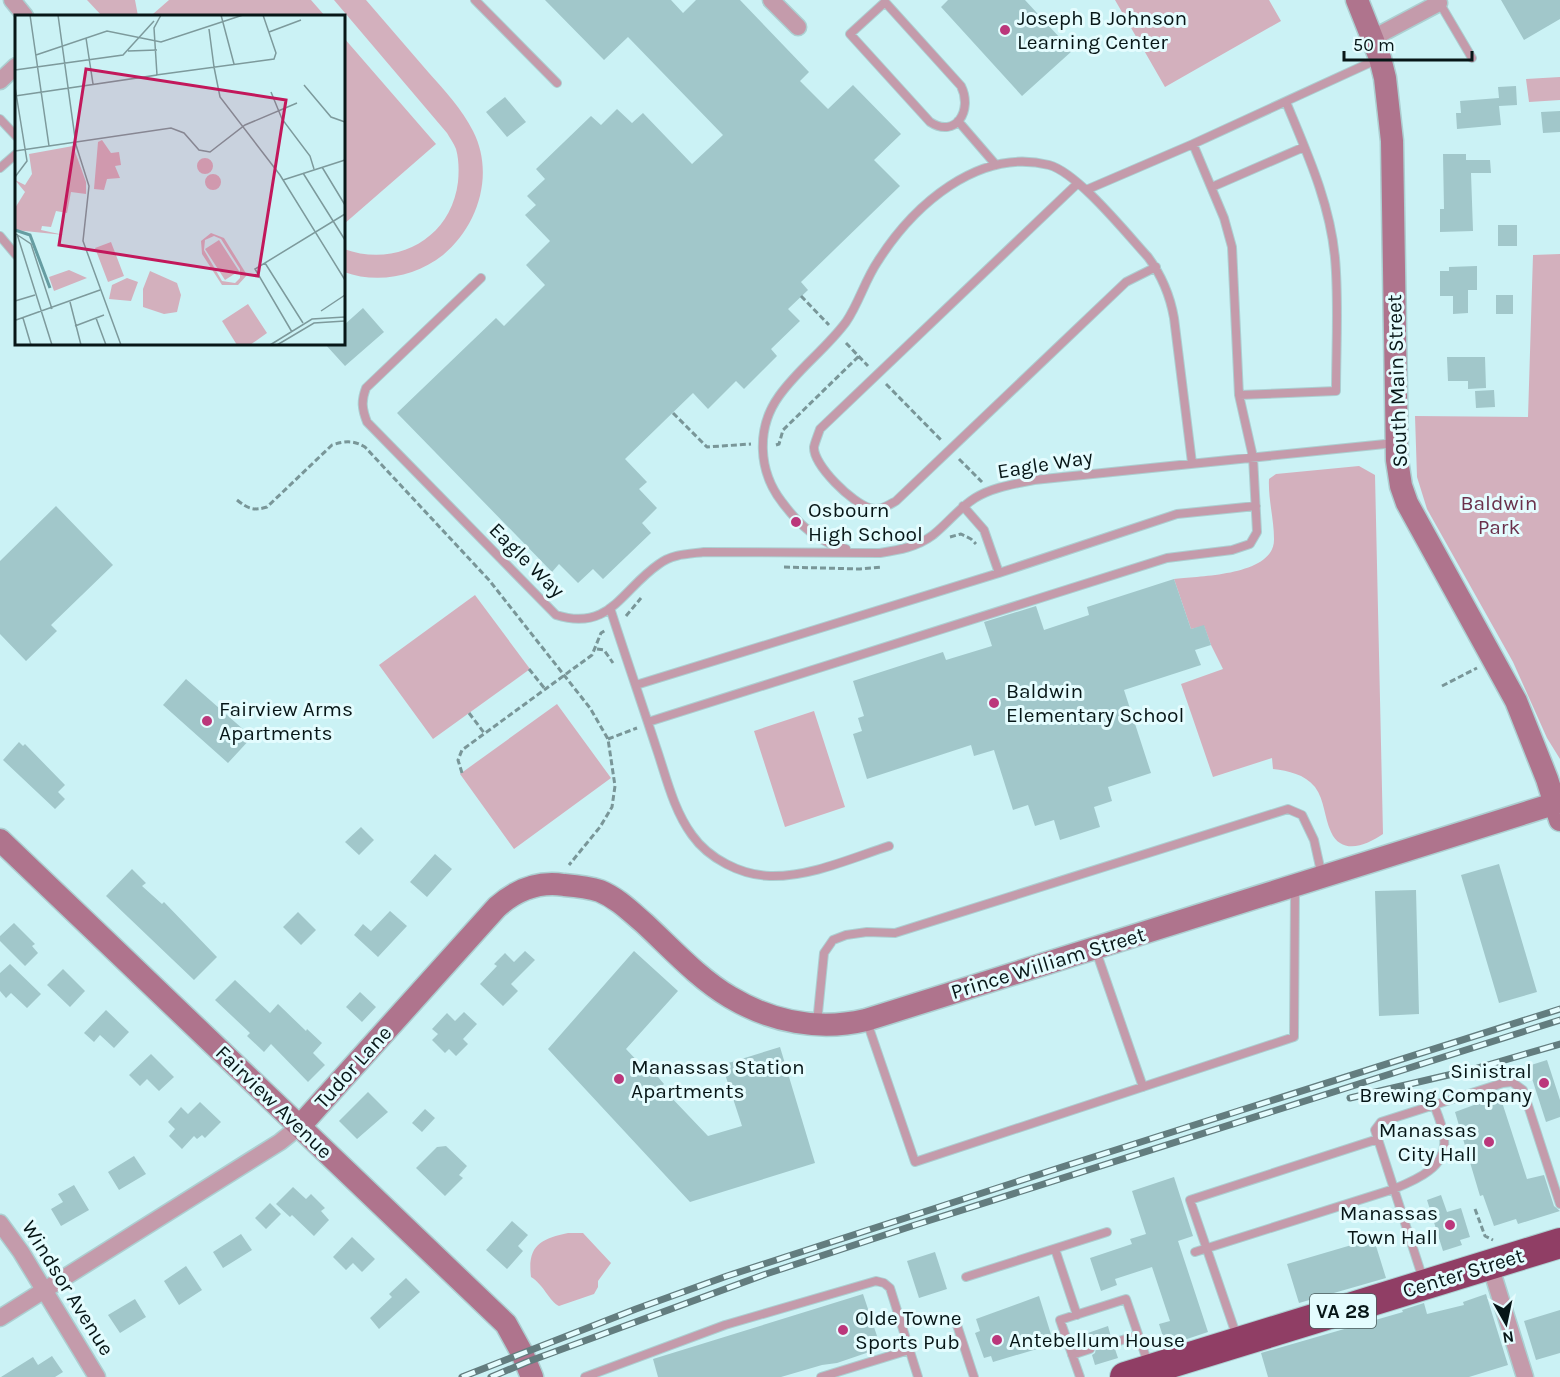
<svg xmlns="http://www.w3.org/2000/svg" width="1560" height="1377" font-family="Karla,sans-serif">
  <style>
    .green { fill: #d3b0bd }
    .building { fill: #a1c7ca }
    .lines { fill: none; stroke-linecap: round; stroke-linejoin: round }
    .lane-casing { stroke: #accfd1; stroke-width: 10 }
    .street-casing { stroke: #accfd1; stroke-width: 19 }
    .secondary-casing { stroke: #accfd1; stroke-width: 25 }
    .highway-casing { stroke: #accfd1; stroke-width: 32 }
    .path { stroke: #799698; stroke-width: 3; stroke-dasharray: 6 3; stroke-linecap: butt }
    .lane { stroke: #c49bab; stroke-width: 8 }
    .street { stroke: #c49bab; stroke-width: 16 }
    .secondary { stroke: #af748d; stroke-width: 22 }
    .highway { stroke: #903e65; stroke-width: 30 }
    .rail-casing { stroke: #637d7f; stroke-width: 7 }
    .rail { stroke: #e4fcfe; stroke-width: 4.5; stroke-dasharray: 14; stroke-linecap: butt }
    .poi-dot { fill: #bb377b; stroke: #e4fcfe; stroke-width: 2 }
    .labels { text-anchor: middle; stroke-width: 6; stroke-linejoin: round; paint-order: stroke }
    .shield { fill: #e4fcfe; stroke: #495b5c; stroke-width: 1.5 }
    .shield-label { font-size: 20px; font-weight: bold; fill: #071617 }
    .poi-label { font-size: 21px; fill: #071617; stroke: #e4fcfe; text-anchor: start }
    .street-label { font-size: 21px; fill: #071617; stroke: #e4fcfe }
    .park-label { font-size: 21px; fill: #6a304b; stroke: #e4fcfe }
    .inset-river { fill: none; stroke: #669da2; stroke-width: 3 }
    .inset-road { fill: none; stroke: #7d9a9c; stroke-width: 1.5 }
    .view { fill: #c2185b; fill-opacity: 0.15; stroke: #c2185b; stroke-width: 3 }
    .inset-edge { fill: none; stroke: #071617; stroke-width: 3 }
  </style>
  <rect width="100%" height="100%" fill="#cbf2f5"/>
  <path class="green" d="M87 0H135L138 16H102Z
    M169 0H311L325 16H156L153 14Z
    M334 0H366C387 24 408 49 429 73 445 91 462 109 473 131 495 174 478 226 443 255 415 277 377 284 344 272V249C396 268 451 239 458 182 459 172 459 159 456 149 454 144 450 138 447 133Z
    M1115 0H1269L1281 21 1165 87Z
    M344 38 436 144 344 224Z
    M1560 77V100L1529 102 1526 79Z
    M1560 254V759L1547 738 1513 662 1427 509 1417 477 1415 416 1528 417 1533 255Z
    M1359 466 1375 475 1383 834C1367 845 1342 856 1331 832 1324 817 1325 801 1315 787 1304 774 1289 771 1273 769L1272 758 1213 777 1181 684 1223 669 1211 645 1204 626 1191 629 1174 579C1199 576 1275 576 1274 539 1274 519 1268 499 1269 479L1276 474Z
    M475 595 530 669 433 739 379 665Z
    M557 704 611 778 514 849 460 774Z
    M814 711 845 807 785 827 754 731Z
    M568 1233H583L611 1263 598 1281V1287L594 1294 559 1306C549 1301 544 1285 531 1277 527 1245 541 1239 568 1233Z"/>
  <path class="building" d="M545 0H671L683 13 696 0H740L809 72 800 81 828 109 853 85 901 134 874 160 900 186 801 282 808 290 788 309 800 321 771 349 777 356 744 389 736 381 708 409 693 393 625 459 647 482 639 489 657 508 642 523 651 533 603 579 593 569 578 583 559 564 552 572 397 413 496 318 504 326 545 285 526 265 550 241 525 215 536 205 527 196 545 179 536 169 591 116 601 125 617 109 632 123 643 113 692 164 723 135 628 37 604 60Z
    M948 0H1025L1072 51 1022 96 941 7Z
    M1501 0H1560V19L1524 40Z
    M1516 86 1517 105 1499 106 1501 125 1457 129 1456 113H1461L1460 101 1499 98 1498 87Z
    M505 97 526 122 507 137 486 112Z
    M1560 111V132L1543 133 1541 112Z
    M1443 154H1466V160H1490L1491 173H1471L1473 231 1440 232V209H1444Z
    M1498 225H1517V246H1498Z
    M1477 266V290H1468V313L1453 314V296H1440V271H1449V267Z
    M1496 295H1513V314H1496Z
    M363 308 384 332 345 366 325 344H344V325Z
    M1447 357H1485L1486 388 1468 389V381H1448Z
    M1494 390 1495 407 1476 408 1475 391Z
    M56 506 113 565 51 625 57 631 26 661 0 634V561Z
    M1174 579 1191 629 1204 625 1211 645 1195 650 1201 665 1124 690 1151 773 1108 787 1112 801 1094 807 1100 827 1060 840 1054 820 1035 826 1028 805 1013 810 994 750 974 756 971 745 867 779 853 734 862 731 858 718 864 716 853 681 943 652 946 660 992 646 984 622 1036 606 1044 630 1089 615 1087 607Z
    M186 679 252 737 228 763 163 705Z
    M19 742 23 746 25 744 65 785 58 792 65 799 55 809 3 760Z
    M361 827 374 840 359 855 345 842Z
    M435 854 452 869 427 897 410 882Z
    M1499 864 1537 992 1499 1003 1461 875Z
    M132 869 146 883 142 886 162 904 164 902 217 957 194 980 106 896Z
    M1416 890 1419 1014 1379 1016 1375 891Z
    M390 911 407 926 378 957 354 935 363 924 371 931Z
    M298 912 316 930 301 945 283 927Z
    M14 923 35 944 32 946 38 953 25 966 0 941V936Z
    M525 951 535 960 511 984 518 991 503 1006 480 984 497 966 494 964 505 953 514 962Z
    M634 951 678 991 626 1049 644 1068 651 1073 653 1071 664 1084 662 1086 667 1093 708 1136 742 1126 722 1065 780 1047 815 1163 690 1202 548 1049Z
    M10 964 41 994 27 1008 11 993 6 998 0 991V973Z
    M63 969 85 991 70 1007 47 985Z
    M235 980 270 1013 278 1004 306 1031 307 1029 322 1043 313 1053 325 1065 308 1082 271 1044 264 1052 247 1036 250 1033 215 1000Z
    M360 992 376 1007 362 1022 346 1007Z
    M106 1010 129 1032 114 1048 100 1035 94 1042 84 1033Z
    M464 1012 477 1024 463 1039 468 1044 456 1056 449 1049 445 1053 432 1040 438 1034 432 1029 447 1013 455 1021Z
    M151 1054 174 1077 159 1091 147 1079 140 1086 129 1075Z
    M1547 1060 1560 1100V1117L1546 1122 1528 1066Z
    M368 1092 388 1112 357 1139 339 1121Z
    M1494 1093 1496 1097 1500 1096 1527 1179 1544 1175 1554 1206 1560 1211 1518 1224 1516 1219 1494 1226 1483 1195 1480 1196 1455 1112 1474 1105 1473 1100Z
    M200 1102 221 1122 205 1138 202 1135 197 1139 194 1136 182 1149 169 1136 175 1129 168 1122 181 1107 188 1114Z
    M425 1109 435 1118 422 1132 412 1123Z
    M446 1146 467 1166 459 1175 463 1178 445 1196 416 1168 437 1147Z
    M134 1156 146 1174 119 1190 108 1172Z
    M1174 1177 1193 1236 1178 1241 1208 1332 1166 1346 1159 1324 1170 1321 1152 1267 1115 1279 1117 1285 1101 1291 1090 1258 1132 1244 1130 1239 1146 1234 1132 1191Z
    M74 1185 89 1210 61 1226 51 1209 63 1202 58 1194Z
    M293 1187 306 1199 311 1194 325 1208 321 1211 329 1220 314 1236 292 1215 290 1217 276 1204Z
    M1441 1195 1447 1212 1461 1208 1470 1237 1460 1240 1462 1245 1443 1251 1427 1200Z
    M270 1203 281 1214 266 1229 255 1218Z
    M512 1221 528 1235 518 1246 523 1251 507 1269 486 1250Z
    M1372 1233 1386 1278 1299 1303 1287 1264 1355 1244 1353 1240Z
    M241 1234 252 1250 223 1268 213 1252Z
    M352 1237 375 1259 362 1272 353 1263 346 1270 333 1257Z
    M935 1252 947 1289 919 1298 907 1261Z
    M186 1266 202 1290 179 1305 164 1281Z
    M406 1278 420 1292 379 1329 370 1318 392 1297 389 1294Z
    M863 1294 881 1348 837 1363 822 1365 781 1377H658L653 1359Z
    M1486 1294 1508 1365 1469 1377H1268L1261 1353 1403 1312 1402 1310 1424 1303 1427 1314 1464 1305 1463 1302Z
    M1039 1296 1054 1344 993 1362 991 1356 984 1358 975 1333 980 1331 976 1319Z
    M135 1299 146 1317 120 1333 108 1315Z
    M1560 1310V1353L1536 1360 1524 1321Z
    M1108 1326 1111 1337 1108 1339 1107 1344 1109 1348 1115 1349 1118 1358 1095 1365 1092 1355 1095 1353 1096 1348 1094 1344 1088 1343 1085 1334Z
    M52 1356 63 1372 55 1377H1L33 1357 38 1365Z"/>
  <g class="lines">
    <defs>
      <path id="lane" d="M475 0 557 83
        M885 2 961 86C973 110 956 139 930 122L850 34Z
        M1439 2 1472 58
        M0 119 16 136
        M958 121 996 165
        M0 168 16 154
        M1078 183 820 429C818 435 815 442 814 447 813 465 853 504 870 508 880 511 887 506 896 501L1126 282 1156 267
        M1212 187 1304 147
        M1086 190 1193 144 1378 59
        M0 236 16 255
        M481 278 366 388C361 401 362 409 367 422L556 615C610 632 621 590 659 564 672 554 688 554 704 552L880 553C899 550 917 547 933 535 948 523 959 508 975 498 993 487 1015 484 1034 480L1395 443
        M1239 395 1336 391C1336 347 1339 302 1335 258 1330 203 1307 153 1286 102
        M963 506 984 530 999 573 1177 514 1256 506
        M846 549C818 542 799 525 782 502 758 471 756 428 779 396 798 369 826 349 846 322 859 303 865 280 878 261 913 206 978 147 1049 165 1078 173 1126 233 1148 257 1162 276 1170 295 1174 318L1192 463
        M610 608C625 655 641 701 656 747 666 776 673 809 692 835 709 859 741 875 770 876 810 877 852 858 889 846
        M636 685 999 573
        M648 722 1167 558 1232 550 1250 544 1257 532 1253 457 1239 395 1232 247 1224 218 1193 144
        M1095 948 1143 1087
        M867 1022 915 1162 1294 1037 1295 886
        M817 1023 824 953 833 940 846 935 867 932 895 933 1288 809 1302 815 1314 840 1322 876
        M1055 1249 1077 1315
        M1195 1252 1394 1189C1416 1180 1448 1167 1444 1138 1443 1127 1438 1115 1434 1105
        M966 1277 1107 1232
        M1423 1279 1375 1130 1381 1122 1503 1083 1512 1082 1523 1090 1560 1204
        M956 1322 974 1377
        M1237 1337 1190 1200 1378 1139
        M1113 1343 1138 1335
        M1072 1355 1090 1349
        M585 1377 725 1325 876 1281 884 1283 890 1288 918 1377
        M821 1377 909 1350
        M1080 1377 1060 1320 1126 1299 1149 1366"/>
      <path id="street" d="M12 0 25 16
        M771 0 798 27
        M1373 38 1439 3
        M0 81 16 66
        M0 1223 21 1252 97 1377
        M1490 1265 1525 1377
        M0 1318 280 1142 300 1126"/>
      <path id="secondary" d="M1357 0 1380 58 1385 78 1392 141 1397 460 1401 486 1407 503 1516 701 1547 779 1560 820
        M0 840 506 1324 522 1353 532 1377
        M300 1126 497 907C516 890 538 881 564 885 576 886 588 887 600 891 617 898 630 911 644 923 671 948 698 978 730 997 772 1022 819 1031 866 1020L1560 802"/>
      <path id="highway" d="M1125 1377 1560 1243"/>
    </defs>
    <use href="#lane" class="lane-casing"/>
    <use href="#street" class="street-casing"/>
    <use href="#secondary" class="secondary-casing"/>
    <use href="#highway" class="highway-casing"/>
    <path class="path" d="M801 296 829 325
      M846 343 868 366
      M886 384 942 441
      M673 413 707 447 751 444
      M776 445 779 444 783 430 859 356
      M959 459 982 482
      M237 500C248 509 254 511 267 507L332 445C345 441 353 440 365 447L489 580 590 708 608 739 615 786 612 807 600 827 569 865
      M950 537 961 534 971 539 976 544
      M784 567 860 569 882 567
      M626 616 641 598
      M597 649 604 650 613 663
      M529 669 545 689
      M1442 686 1477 668
      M469 713 485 734
      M608 739 637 728
      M462 773 458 760 462 750 592 655 601 633 606 630
      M1475 1209 1485 1236 1493 1240"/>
    <use href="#lane" class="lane"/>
    <use href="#street" class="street"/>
    <use href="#secondary" class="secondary"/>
    <use href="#highway" class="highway"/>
    <defs>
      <path id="rail" d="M1350 1098 1474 1069 1560 1044
        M462 1377 636 1309 727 1276 1062 1167 1560 1009
        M491 1377 527 1362 766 1274 915 1225 1560 1020"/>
    </defs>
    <use href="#rail" class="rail-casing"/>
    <use href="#rail" class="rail"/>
  </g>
  <g class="poi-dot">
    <circle cx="1005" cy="30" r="6"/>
    <circle cx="796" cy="522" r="6"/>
    <circle cx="994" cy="703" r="6"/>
    <circle cx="207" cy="721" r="6"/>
    <circle cx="619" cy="1079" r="6"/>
    <circle cx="1544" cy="1083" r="6"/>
    <circle cx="1489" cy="1142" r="6"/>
    <circle cx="1450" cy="1225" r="6"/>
    <circle cx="843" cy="1330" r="6"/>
    <circle cx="997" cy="1340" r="6"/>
  </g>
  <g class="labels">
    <rect class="shield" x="1310" y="1294" width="66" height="34" rx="4.5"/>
    <g class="shield-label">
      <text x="1343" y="1318">VA 28</text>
    </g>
    <g class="poi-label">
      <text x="1017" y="25">Joseph B Johnson<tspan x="1017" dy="24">Learning Center</tspan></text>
      <text x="808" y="517">Osbourn<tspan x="808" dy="24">High School</tspan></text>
      <text x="1006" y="698">Baldwin<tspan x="1006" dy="24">Elementary School</tspan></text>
      <text x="219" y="716">Fairview Arms<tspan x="219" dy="24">Apartments</tspan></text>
      <text x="631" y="1074">Manassas Station<tspan x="631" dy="24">Apartments</tspan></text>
      <text x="1532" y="1078" text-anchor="end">Sinistral<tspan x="1532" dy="24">Brewing Company</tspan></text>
      <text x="1477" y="1137" text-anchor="end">Manassas<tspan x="1477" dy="24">City Hall</tspan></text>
      <text x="1438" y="1220" text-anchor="end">Manassas<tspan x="1438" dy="24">Town Hall</tspan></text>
      <text x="855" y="1325">Olde Towne<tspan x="855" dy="24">Sports Pub</tspan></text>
      <text x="1009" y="1347">Antebellum House</text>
    </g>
    <g class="street-label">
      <text transform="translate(1397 381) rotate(-92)" y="7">South Main Street</text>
      <text transform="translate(1045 464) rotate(-9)" y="7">Eagle Way</text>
      <text transform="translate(527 560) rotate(45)" y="7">Eagle Way</text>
      <text transform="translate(1048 963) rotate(-17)" y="7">Prince William Street</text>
      <text transform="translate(353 1067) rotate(-48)" y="7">Tudor Lane</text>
      <text transform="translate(274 1102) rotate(44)" y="7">Fairview Avenue</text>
      <text transform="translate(1463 1273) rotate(-17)" y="7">Center Street</text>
      <text transform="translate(68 1288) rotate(58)" y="7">Windsor Avenue</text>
    </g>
    <g class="park-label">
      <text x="1499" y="510">Baldwin<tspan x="1499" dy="24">Park</tspan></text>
    </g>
  </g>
  <g transform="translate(15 15)">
    <rect width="330" height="330" fill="#cbf2f5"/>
    <path d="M87 125 96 138 104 137 106 150 100 151 105 163 92 164 89 175 79 174 83 127ZM58 131 71 167V179L56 177 52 198 41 196 36 212 27 211 26 215 49 220 0 215V193L10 177 0 165 10 170 17 159 14 139ZM182 151a8 8 0 1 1 16 0a8 8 0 1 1-16 0ZM190 167a8 8 0 1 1 16 0a8 8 0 1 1-16 0ZM196 218 209 223 232 260 223 270H207L187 239 186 226ZM199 221 206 224 225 254V263L220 268 207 266 189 235 190 225ZM204 225 224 256 210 265 190 234ZM96 227 109 261 93 267 80 233ZM54 255 72 263 39 276 34 262ZM135 256 162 268 166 280 162 297 149 299 128 292V274ZM112 263 123 267 116 286 94 284 97 270ZM233 289 252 318 235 330H222L207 306Z" fill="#d3b0bd" fill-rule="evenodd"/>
    <path class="inset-river" d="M0 215 15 220 35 273"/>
    <path class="inset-road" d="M15 0 34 131M43 0 61 130 74 171 68 226 106 330M206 0 219 49M194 14 199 52M254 17 286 5M71 23 78 69M113 36 142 35M21 40 92 16 146 27 228 0M199 52 205 82 265 160 330 265M0 55 108 40 139 6M141 60 259 44 261 38 248 0M289 70 316 102 330 107M0 72 12 146 0 162M256 77 267 104 295 141 299 154M0 81 142 60 139 13 146 0M0 136 156 113 169 118 184 135 195 137 230 110 282 88M307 152 330 190M288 158 330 225M268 165 330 145M1 219 16 229 37 294M2 219 37 330M250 248 288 308M0 286 20 280M55 287 66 330M306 296 330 280M8 303 16 330M81 303 91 330M1 305 85 275M60 311 89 300M277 317 240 254 330 199M255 330 297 304 330 302M262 330 299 308 330 306"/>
    <path class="view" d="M71 54 271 85 243 261 44 230Z"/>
    <rect width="330" height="330" class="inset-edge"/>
  </g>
  <g transform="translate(1506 1323) rotate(171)" stroke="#e4fcfe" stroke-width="4.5" paint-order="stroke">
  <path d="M0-4.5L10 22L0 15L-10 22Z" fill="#071617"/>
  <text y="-9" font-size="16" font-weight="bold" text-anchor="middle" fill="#071617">N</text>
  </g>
  <path d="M1344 51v9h128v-9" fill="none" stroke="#071617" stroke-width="3"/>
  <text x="1353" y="51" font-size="18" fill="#071617" stroke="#e4fcfe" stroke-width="4.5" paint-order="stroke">50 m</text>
</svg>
